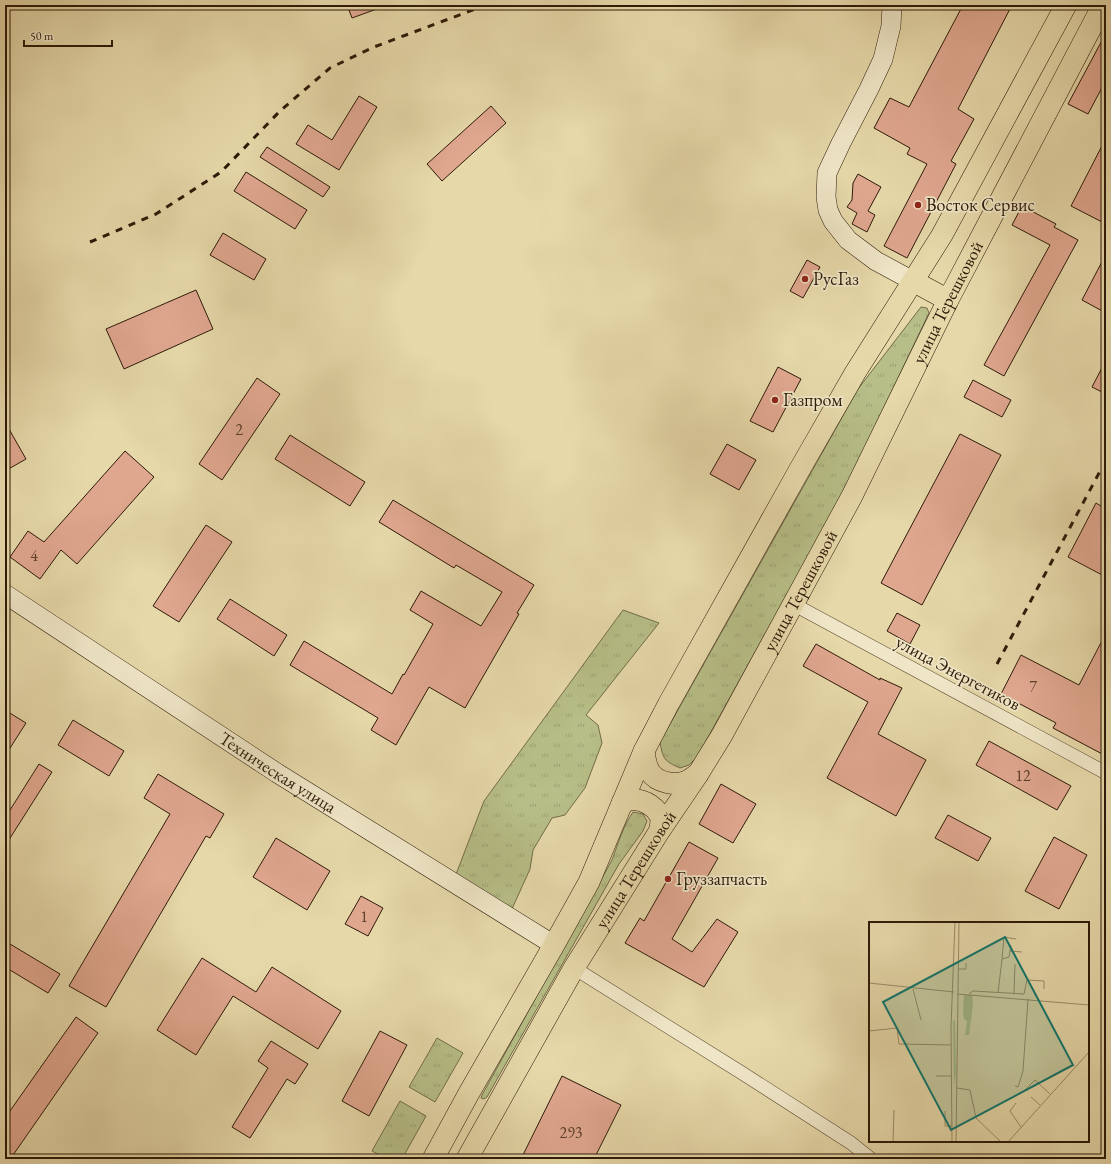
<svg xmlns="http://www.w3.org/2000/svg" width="1111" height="1164" font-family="'EB Garamond',serif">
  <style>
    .grass { fill: url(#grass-tufts); stroke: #726c48 }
    .building { fill: #e0a78f; stroke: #2d1a08 }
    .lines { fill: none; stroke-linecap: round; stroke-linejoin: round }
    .street-casing { stroke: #5b4a30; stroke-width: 14 }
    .secondary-casing { stroke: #2d1a08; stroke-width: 20 }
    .primary-casing { stroke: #2d1a08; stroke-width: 22 }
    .street { stroke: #efe6c7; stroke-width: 13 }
    .secondary { stroke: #efe6c7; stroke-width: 19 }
    .primary { stroke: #e6d8a9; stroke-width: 21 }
    .rail { stroke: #2d1a08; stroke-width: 3; stroke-dasharray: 7 7; stroke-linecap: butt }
    .poi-dot { fill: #8f2418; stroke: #efe6c7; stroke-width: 1.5 }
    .labels { text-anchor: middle; stroke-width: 3.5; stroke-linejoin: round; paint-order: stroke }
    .number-label { font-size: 16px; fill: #5a3d2a }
    .poi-label { font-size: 18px; fill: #2d1a08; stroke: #efe6c7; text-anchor: start }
    .street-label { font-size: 18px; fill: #2d1a08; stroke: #efe6c7 }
    .inset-road { fill: none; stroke: #9c8c69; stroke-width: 1 }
    .view { fill: #0f766e; fill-opacity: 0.15; stroke: #0f766e; stroke-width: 2 }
    .inset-edge { fill: none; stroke: #2d1a08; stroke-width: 2 }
  </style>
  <defs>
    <pattern id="grass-tufts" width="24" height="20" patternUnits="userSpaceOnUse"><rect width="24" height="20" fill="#b7be87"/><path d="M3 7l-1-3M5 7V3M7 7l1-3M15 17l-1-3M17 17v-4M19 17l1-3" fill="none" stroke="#9ea373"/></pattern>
  </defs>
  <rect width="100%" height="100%" fill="#e6d8a9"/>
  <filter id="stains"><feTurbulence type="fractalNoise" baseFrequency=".005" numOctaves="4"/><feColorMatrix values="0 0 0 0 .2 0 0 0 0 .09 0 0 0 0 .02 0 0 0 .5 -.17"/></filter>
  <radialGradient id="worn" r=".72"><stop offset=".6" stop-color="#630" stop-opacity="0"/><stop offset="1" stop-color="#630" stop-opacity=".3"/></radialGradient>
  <path class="grass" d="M921 307 927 308 929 313 844 491 697 757 689 765 680 768C664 761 663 759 660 742L858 389Z
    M623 610 659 623 586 715 598 725 602 743 585 788 565 815 552 818 533 850 530 869 511 911 455 877 484 801Z
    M633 812 643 814 647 821 643 831 619 864 487 1097 484 1099 481 1098 482 1095 612 860C618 844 623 826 633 812Z
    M437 1038 463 1053 435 1102 409 1087Z
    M400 1101 426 1116 402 1159H387L372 1151Z"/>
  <path class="building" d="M347 5H385V6L352 18Z
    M963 5H1012L958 109 974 119 951 161 956 164 907 258 884 246 927 164 907 154 910 148 874 128 890 98 909 107Z
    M1106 33V55L1102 62 1106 64V80L1088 114 1068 104Z
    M359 96 377 107 339 170 296 144 308 125 332 140Z
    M491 106 506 123 442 181 427 164Z
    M1106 138V224L1071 206Z
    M267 147 330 187 323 197 260 157Z
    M246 172 307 210 295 229 234 191Z
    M858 174 881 187 868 211 875 215 867 232 852 224 857 213 847 207 852 200 853 183Z
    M1022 206 1056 224 1054 227 1078 240 1004 376 984 365 1050 245 1012 225Z
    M223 233 266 259 254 280 210 255Z
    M1106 254V313L1082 300Z
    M807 260 820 267 803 298 790 291Z
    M196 290 213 329 124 369 106 329Z
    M1106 360V394L1092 387Z
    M778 367 801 379 773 432 750 421Z
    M257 378 280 394 222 480 199 464Z
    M973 380 1011 400 1002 417 964 397Z
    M5 422 26 459 5 471Z
    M960 434 1001 455 922 605 881 583Z
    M290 435 365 482 350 506 275 459Z
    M727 444 756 460 739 490 710 474Z
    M125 451 154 477 77 564 61 550 40 579 10 557 28 531 44 542Z
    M393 500 534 585 517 613 519 614 465 708 429 687 396 745 371 730 378 718 290 665 304 641 392 694 403 674 404 675 433 624 410 610 421 591 481 626 502 592 456 565 454 568 379 522Z
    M1096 503 1106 509V577L1068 557Z
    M206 525 232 542 179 622 153 606Z
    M230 599 287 635 274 656 217 619Z
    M897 613 920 625 910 644 887 631Z
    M1106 633V756L1053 728 1056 723 1001 694 1021 655 1079 685Z
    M816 644 880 680V678L902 688 878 734 926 760 896 816 827 778 868 702 803 666Z
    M5 710 26 723 5 756Z
    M73 720 124 751 109 776 58 745Z
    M989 741 1071 786 1057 810 976 765Z
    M39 764 52 772 5 846V818Z
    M158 774 224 814 210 838 206 836 106 1007 69 986 170 814 144 798Z
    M721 784 756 804 733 843 699 824Z
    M948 815 991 838 978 861 935 838Z
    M1054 837 1087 855 1059 909 1025 891Z
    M276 838 330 871 307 910 253 877Z
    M689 842 718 858 672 939 692 952 717 919 738 932 704 987 625 943 640 918 644 921Z
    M361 896 383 908 368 936 345 924Z
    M5 941 60 974 48 993 5 967Z
    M202 958 256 992 272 967 341 1011 318 1049 233 996 196 1055 157 1030Z
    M76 1017 98 1033 11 1158 5 1153V1118Z
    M380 1031 407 1045 369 1116 342 1101Z
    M271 1041 308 1064 295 1084 287 1079 250 1138 232 1127 268 1068 258 1061Z
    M562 1076 621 1105 594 1159H521Z"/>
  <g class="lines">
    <defs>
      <path id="street" d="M793 604 1106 773
        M574 968 742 1073 851 1143 871 1159"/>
      <g id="secondary">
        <path d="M892 5 891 26 883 59 869 89 841 143 827 173 826 197 828 210 833 221 848 240 876 261 913 281"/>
        <path id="s1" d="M5 594 277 773 554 945"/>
      </g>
      <g id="primary">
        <path d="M913 281 948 300"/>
        <path d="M644 751C645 759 646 766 650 772 657 783 676 786 687 781 691 779 694 776 698 774"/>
        <path d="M622 803C625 802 628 800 631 800 643 798 659 808 661 820 661 823 660 827 660 830"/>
        <path d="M433 1159 469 1093 554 945 589 882 644 751 669 703 801 467 855 373 942 235 1066 5"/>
        <path id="s2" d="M467 1159 574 968 660 830 698 774 722 735 852 496 948 300 1103 5"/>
      </g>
    </defs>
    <use href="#street" class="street-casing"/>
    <use href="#secondary" class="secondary-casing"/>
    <use href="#primary" class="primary-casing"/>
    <use href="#street" class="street"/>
    <use href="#secondary" class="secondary"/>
    <use href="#primary" class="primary"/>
    <path class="rail" d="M90 242 156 214 221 172 280 111 330 68 374 47 486 5
      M997 664 1106 460"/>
  </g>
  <g class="poi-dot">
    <circle cx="918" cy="205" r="4"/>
    <circle cx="805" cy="279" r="4"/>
    <circle cx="775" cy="400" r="4"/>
    <circle cx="668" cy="879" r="4"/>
  </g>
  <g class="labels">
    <g class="number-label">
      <text x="239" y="435">2</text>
      <text x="34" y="561">4</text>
      <text x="1033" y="692">7</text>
      <text x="1023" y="781">12</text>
      <text x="364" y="922">1</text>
      <text x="571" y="1138">293</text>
    </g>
    <g class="poi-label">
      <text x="926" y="211">Восток Сервис</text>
      <text x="813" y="285">РусГаз</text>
      <text x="783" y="406">Газпром</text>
      <text x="676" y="885">Груззапчасть</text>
    </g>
    <g class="street-label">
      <text dy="6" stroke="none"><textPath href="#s2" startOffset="983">улица Терешковой</textPath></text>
      <text dy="6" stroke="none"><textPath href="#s2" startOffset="659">улица Терешковой</textPath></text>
      <text transform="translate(958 673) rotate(28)" y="6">улица Энергетиков</text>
      <text dy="6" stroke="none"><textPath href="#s1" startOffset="326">Техническая улица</textPath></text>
      <text dy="6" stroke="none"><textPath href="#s2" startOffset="335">улица Терешковой</textPath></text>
    </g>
  </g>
  <g transform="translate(869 922)">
    <rect width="220" height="220" fill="#e6d8a9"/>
    <path d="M95 73H103L104 83 100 113H96L98 99 95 97 94 91ZM86 98 87 151 85 164 84 99Z" fill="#b7be87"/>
    <path class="inset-road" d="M141 29 153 30M133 37 135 15 147 17M89 47H97V41M0 61 85 70M44 67 52 98M129 71 133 37 140 35 142 23M88 72 220 83M100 72 104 69 155 72 158 58 175 59V67M145 72 146 42M0 109 28 106 30 122 82 123M67 154H82M146 164 149 165 154 149 159 77M88 166 101 168 107 196 132 220M155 169 166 158 181 172M162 175 171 183M147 181 141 189 152 205M76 189V204H83M24 220 25 188M83 220 82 105 86 0M87 220 90 0M139 220 220 130"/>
    <path class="view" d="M136 15 204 143 82 208 14 80Z"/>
    <rect width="220" height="220" class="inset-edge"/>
  </g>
  <rect width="1111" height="1164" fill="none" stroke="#e6d8a9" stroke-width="20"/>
  <rect x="6" y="6" width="1099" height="1152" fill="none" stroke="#2d1a08" stroke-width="2"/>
  <rect x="10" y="10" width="1091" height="1144" fill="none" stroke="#2d1a08"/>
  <path d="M24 40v6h88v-6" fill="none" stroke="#2d1a08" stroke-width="2"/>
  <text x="30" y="40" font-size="12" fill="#2d1a08" stroke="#efe6c7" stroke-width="3" paint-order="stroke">50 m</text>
  <rect width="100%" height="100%" filter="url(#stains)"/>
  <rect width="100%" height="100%" fill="url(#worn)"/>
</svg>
